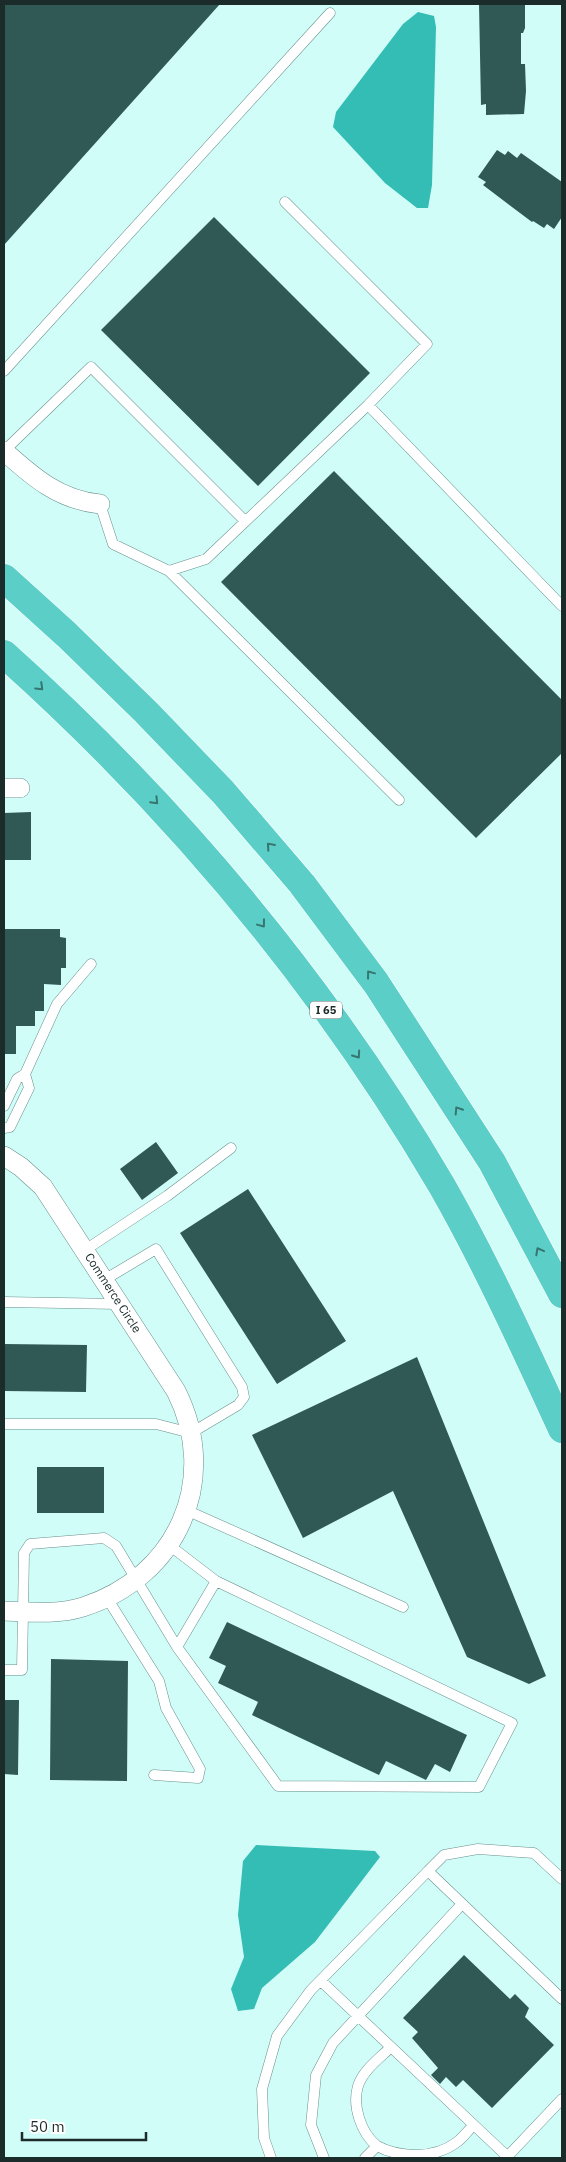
<svg xmlns="http://www.w3.org/2000/svg" width="566" height="2162" font-family="'IBM Plex Sans',sans-serif">
  <style>
    .water { fill: #33bdb4 }
    .building { fill: #305855 }
    .lines { fill: none; stroke-linecap: round; stroke-linejoin: round }
    .service-casing { stroke: #67908c; stroke-width: 11 }
    .minor-casing { stroke: #67908c; stroke-width: 20 }
    .motorway-casing { stroke: #fff; stroke-width: 29 }
    .service { stroke: #fff; stroke-width: 10 }
    .minor { stroke: #fff; stroke-width: 19 }
    .motorway { stroke: #5bcfc7; stroke-width: 28 }
    .oneway { stroke: #377571 }
    .labels { text-anchor: middle; stroke-width: 5; stroke-linejoin: round; paint-order: stroke }
    .shield { fill: #fff; stroke: #5f6b6a; stroke-width: 1 }
    .shield-label { font-size: 11px; font-weight: bold; fill: #1a2b2a }
    .street-label { font-size: 12px; fill: #1a2b2a; stroke: #fff }
  </style>
  <rect width="100%" height="100%" fill="#d1fdf9"/>
  <path class="water" d="M418 12 434 16 436 27 432 185 428 208H417L385 183 333 127 336 112 403 24Z
    M256 1845 375 1851 380 1857 315 1942 262 1988 254 2009 238 2011 231 1989 244 1957 238 1915 243 1861Z"/>
  <path class="building" d="M4 4H220L4 245Z
    M479 4H525V28L523 33H521V64H525L526 91 524 114 486 115V104L481 105Z
    M497 150 505 155 508 151 517 158 521 153 562 182V217L554 229 547 224 544 228 533 221 532 222 483 185 486 182 478 177Z
    M214 217 370 373 258 486 101 330Z
    M334 471 562 700V753L476 838 221 582Z
    M31 812V860H4V813Z
    M4 929H60V937L66 938V968H61V985L44 984V1011H35V1026H16V1054H4Z
    M156 1142 178 1173 142 1200 120 1169Z
    M248 1189 346 1341 277 1384 180 1233Z
    M4 1344 87 1345 86 1392 4 1391Z
    M417 1357 546 1676 529 1684 467 1657 393 1491 303 1538 252 1435Z
    M37 1467H104V1513H37Z
    M227 1622 467 1735 450 1772 435 1764 426 1780 386 1761 379 1775 252 1715 258 1702 218 1683 226 1666 209 1658Z
    M51 1659 128 1661 127 1781 50 1780Z
    M4 1700H19L18 1775 4 1774Z
    M464 1955 510 1999 515 1994 529 2008 525 2017 554 2045 492 2108 463 2080 456 2087 446 2077 440 2084 431 2075 438 2068 412 2038 418 2032 403 2018Z"/>
  <g class="lines">
    <defs>
      <path id="service" d="M4 371 330 13
        M368 405 562 606
        M4 451 91 367 245 521
        M100 504 113 544 169 571 206 559 368 405 427 344 285 202
        M169 571 399 800
        M25 1074 57 1004 91 964
        M4 1106 17 1079 25 1074 29 1088 10 1127 4 1128
        M85 1250 167 1196 231 1148
        M4 1302 120 1304
        M4 1424H156L191 1433 238 1405 244 1397 242 1387 156 1249 104 1280
        M186 1510 403 1607
        M107 1598 159 1681 166 1708 200 1769 198 1778 154 1775
        M177 1647 216 1581
        M4 1670H22L24 1553 30 1544 104 1538 116 1546 177 1647 278 1786 479 1787 512 1723 216 1581 169 1545
        M428 1871 444 1855 478 1849 534 1853 562 1879
        M321 1981 509 2158
        M377 2146C361 2133 352 2106 358 2086 363 2070 380 2058 391 2047
        M271 2158 264 2138 262 2089 277 2036 311 1990 428 1871 562 1999
        M324 2158 311 2125 316 2075 333 2043 462 1904
        M365 2158 377 2146C400 2158 435 2159 457 2142 463 2138 468 2130 474 2125
        M506 2158 562 2099"/>
      <path id="minor" d="M4 451C33 477 59 500 100 504
        M4 788H20
        M4 1156 21 1167 43 1187 176 1391C221 1480 177 1577 83 1607 58 1615 29 1612 4 1611"/>
      <path id="motorway" d="M4 578 67 635 146 712 223 792 302 884 376 983 492 1162 562 1294
        M4 654C176 808 325 986 442 1186 487 1265 524 1347 562 1429"/>
    </defs>
    <use href="#service" class="service-casing"/>
    <use href="#minor" class="minor-casing"/>
    <use href="#motorway" class="motorway-casing"/>
    <use href="#service" class="service"/>
    <use href="#minor" class="minor"/>
    <use href="#motorway" class="motorway"/>
  </g>
  <defs><path id="oneway-chevron" d="M-2-3.5L2.5 0L-2 3.5" fill="none" stroke-width="1.6" stroke-linecap="round" stroke-linejoin="round" transform="scale(1.25)"/></defs>
  <g class="oneway">
    <use href="#oneway-chevron" transform="translate(40 687) rotate(44)"/>
    <use href="#oneway-chevron" transform="translate(155 801) rotate(46)"/>
    <use href="#oneway-chevron" transform="translate(270 846) rotate(-131)"/>
    <use href="#oneway-chevron" transform="translate(262 924) rotate(53)"/>
    <use href="#oneway-chevron" transform="translate(370 974) rotate(-127)"/>
    <use href="#oneway-chevron" transform="translate(357 1055) rotate(55)"/>
    <use href="#oneway-chevron" transform="translate(458 1110) rotate(-123)"/>
    <use href="#oneway-chevron" transform="translate(539 1251) rotate(-118)"/>
  </g>
  <g class="labels">
    <rect class="shield" x="310" y="1001.5" width="32" height="17" rx="4"/>
    <g class="shield-label">
      <text x="326" y="1014">I 65</text>
    </g>
    <g class="street-label">
      <text transform="translate(113 1293) rotate(57)" y="4">Commerce Circle</text>
    </g>
  </g>
  <rect width="566" height="2162" fill="none" stroke="#1a2b2a" stroke-width="10"/>
  <path d="M22 2132v8h124v-8" fill="none" stroke="#1a2b2a" stroke-width="2.5"/>
  <text x="30" y="2132" font-size="15" fill="#1a2b2a" stroke="#ffffff" stroke-width="4" paint-order="stroke">50 m</text>
</svg>
